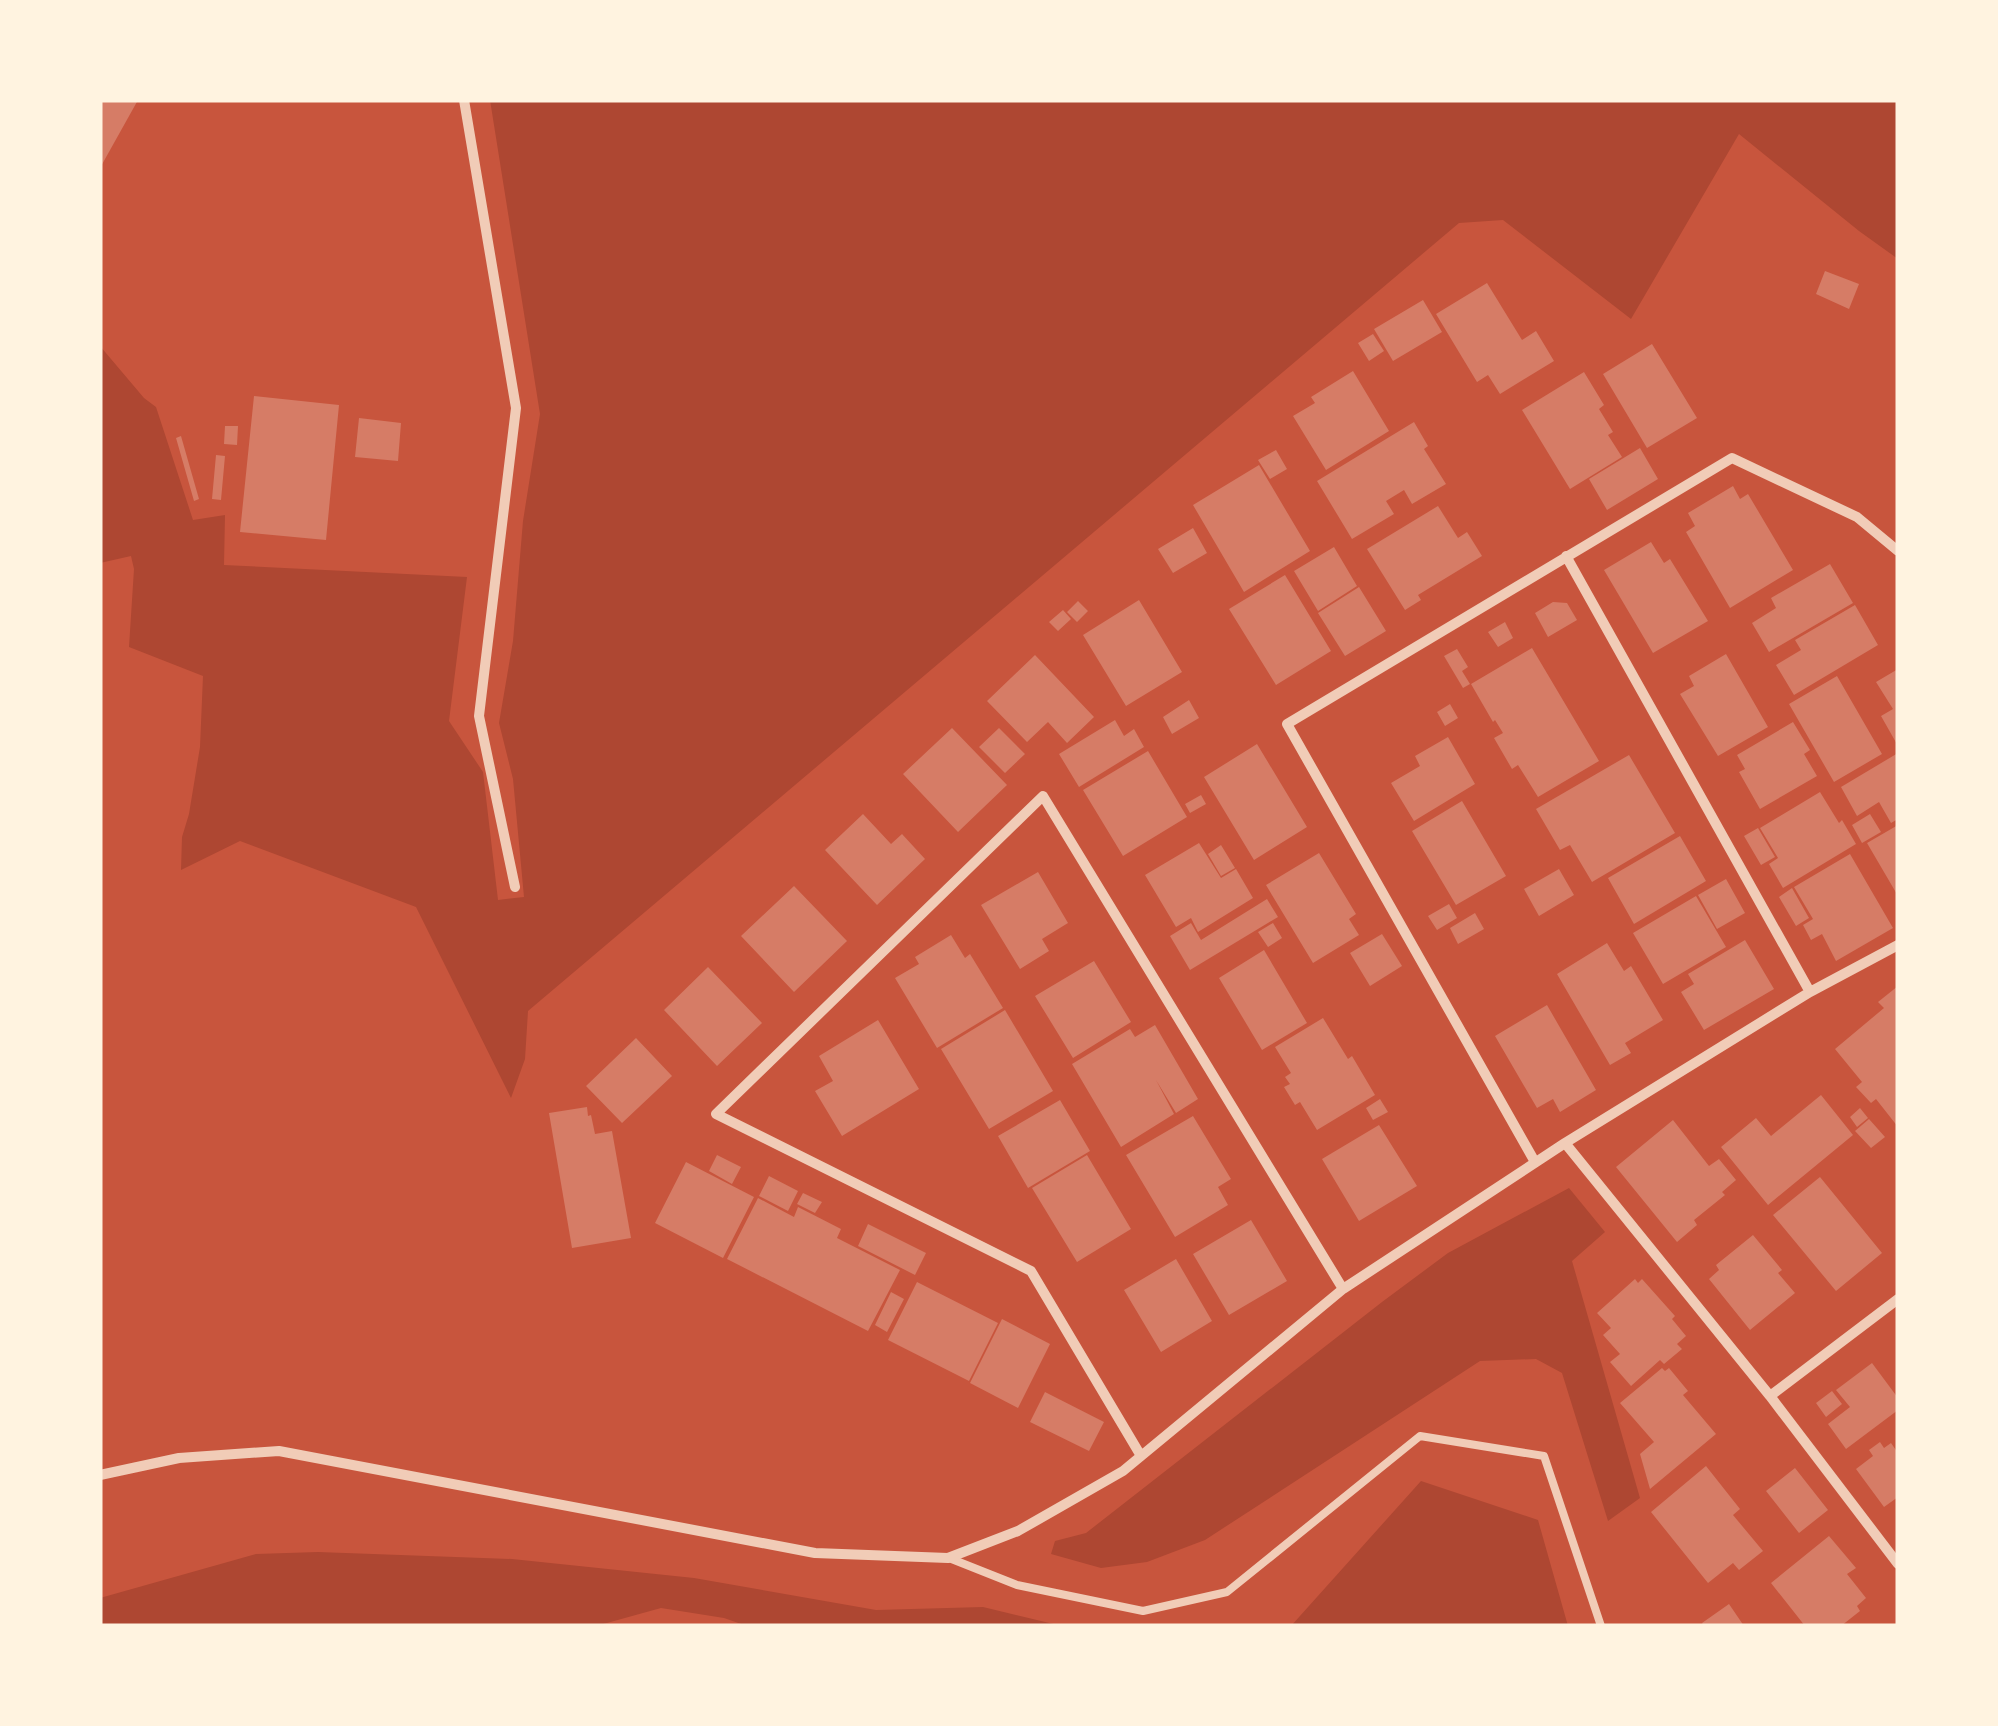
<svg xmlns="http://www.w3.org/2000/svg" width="1998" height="1726" font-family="'Golos Text',sans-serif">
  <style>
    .green { fill: #ae4732 }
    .building { fill: #d67c66 }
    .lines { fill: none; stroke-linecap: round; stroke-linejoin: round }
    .service { stroke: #f1ccb7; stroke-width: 8 }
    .minor { stroke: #f1ccb7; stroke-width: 10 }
  </style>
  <rect width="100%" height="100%" fill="#c8553d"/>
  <path class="green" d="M490 100H1898V259L1859 231 1739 134 1631 319 1503 220 1459 223 528 1011 525 1059 511 1098 416 907 240 841 181 870 182 837 189 814 200 747 203 676 129 647 134 569 131 556 100 563V346L144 398 156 407 193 520 225 515 224 565 467 577 449 721 483 772 498 900 524 897 513 779 499 723 513 641 523 521 540 414Z
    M1569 1188 1605 1232 1572 1261 1640 1498 1608 1521 1562 1373 1536 1359 1480 1361 1205 1540 1147 1562 1101 1568 1051 1554 1055 1541 1086 1533 1382 1302 1448 1253Z
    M1421 1481 1538 1520 1568 1626H1291Z
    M318 1552 512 1559 694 1578 876 1610 983 1607 1062 1626H747L724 1618 661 1608 596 1626H100V1598L256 1554Z"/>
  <path class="building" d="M100 100H138L100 168Z
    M1825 271 1859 284 1849 309 1816 294Z
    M1487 283 1522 340 1536 331 1554 361 1500 394 1488 375 1477 382 1436 314Z
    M1423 300 1442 332 1393 361 1374 329Z
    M1373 334 1384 351 1369 361 1358 343Z
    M1652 344 1697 418 1647 448 1603 374Z
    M1353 371 1389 431 1326 470 1293 416 1315 403 1311 397Z
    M1584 372 1604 405 1599 409 1613 432 1608 435 1622 457 1570 489 1522 410Z
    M254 396 339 405 326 540 240 532Z
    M359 418 401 423 398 461 355 457Z
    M1414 422 1428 446 1424 449 1446 484 1412 504 1404 490 1386 501 1394 514 1352 539 1317 481Z
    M225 426H238L237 445 224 444Z
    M181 436 199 499 194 501 176 438Z
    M1640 448 1658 479 1607 510 1589 479Z
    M1276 450 1287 469 1270 479 1258 460Z
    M216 455 225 456 221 500 212 499Z
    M1259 465 1310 551 1244 592 1193 505Z
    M1733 486 1740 499 1748 494 1793 570 1730 608 1686 532 1695 526 1688 513Z
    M1438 506 1458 538 1467 532 1482 556 1418 595 1421 600 1405 610 1367 549Z
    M1193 528 1207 553 1173 573 1158 549Z
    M1651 542 1664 563 1670 559 1708 621 1653 653 1604 570Z
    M1334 547 1357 586 1318 611 1294 571Z
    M1830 564 1853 603 1769 652 1752 623 1776 608 1771 598Z
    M1285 575 1331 651 1276 685 1229 609Z
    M1359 587 1386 631 1345 656 1318 613Z
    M1139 600 1182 672 1126 706 1083 635Z
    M1078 601 1088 611 1077 622 1067 612Z
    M1553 602 1567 603 1577 620 1548 637 1535 613Z
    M1855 605 1878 645 1794 695 1776 665 1801 650 1795 640Z
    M1063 610 1071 619 1058 631 1049 622Z
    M1505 622 1513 638 1498 647 1488 632Z
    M1532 648 1599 761 1538 797 1518 765 1512 769 1494 738 1503 733 1495 720 1493 722 1471 684Z
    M1457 649 1468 667 1462 671 1470 684 1463 688 1444 656Z
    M1726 654 1768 727 1718 756 1680 694 1694 686 1689 676Z
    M1035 655 1094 717 1067 743 1048 722 1027 742 987 701Z
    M1898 669V746L1881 716 1893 709 1876 682Z
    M1837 676 1882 754 1834 782 1789 704Z
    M1189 700 1199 718 1172 734 1163 717Z
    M1450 704 1458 718 1445 726 1437 712Z
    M1115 720 1124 736 1134 729 1144 747 1079 787 1059 754Z
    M1793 722 1810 750 1804 754 1817 776 1760 809 1739 772 1745 769 1737 755Z
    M952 728 1007 785 958 832 903 774Z
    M999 728 1025 754 1005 773 979 747Z
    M1448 737 1475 784 1414 821 1391 783 1420 766 1415 756Z
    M1257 744 1307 827 1254 860 1204 777Z
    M1148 751 1187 817 1123 856 1083 790Z
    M1898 753V819L1891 823 1879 802 1857 816 1841 787Z
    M1629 755 1675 833 1592 882 1570 845 1560 850 1536 809Z
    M1820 792 1839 823 1842 820 1856 844 1783 888 1769 864 1778 858 1760 828Z
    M1201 795 1206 804 1190 813 1185 804Z
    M1462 801 1506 876 1456 905 1412 831Z
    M863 814 891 844 902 834 925 859 877 905 825 850Z
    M1870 814 1881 832 1862 843 1852 825Z
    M1898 825V896L1867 843Z
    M1758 828 1775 857 1761 865 1744 836Z
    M1680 836 1706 881 1634 924 1608 878Z
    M1199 843 1221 878 1236 869 1253 898 1198 932 1191 918 1176 927 1145 875Z
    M1221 845 1235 868 1221 876 1208 854Z
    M1319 853 1356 914 1349 919 1359 935 1313 963 1266 885Z
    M1850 854 1893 928 1836 961 1822 934 1811 940 1803 925 1813 919 1794 887Z
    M1559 869 1574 895 1539 916 1524 889Z
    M1038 872 1068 923 1042 939 1049 951 1020 969 981 905Z
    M1726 879 1745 913 1717 929 1698 895Z
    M794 886 847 941 794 992 741 936Z
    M1792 888 1809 918 1796 926 1779 897Z
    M1696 896 1726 947 1663 984 1633 933Z
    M1267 899 1278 917 1190 970 1170 936 1191 923 1201 940Z
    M1449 904 1457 918 1437 930 1428 916Z
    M1475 913 1484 929 1458 944 1450 928Z
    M1273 923 1282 938 1268 947 1258 932Z
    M1382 934 1402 966 1370 986 1350 953Z
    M951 935 965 958 970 954 1003 1008 937 1048 895 978 919 964 915 957Z
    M1745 940 1774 989 1704 1030 1681 992 1694 984 1688 974Z
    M1607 943 1624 971 1631 966 1663 1020 1625 1043 1631 1053 1610 1065 1557 974Z
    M1264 950 1307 1023 1262 1050 1219 978Z
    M1094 961 1131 1022 1073 1058 1035 996Z
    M708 967 762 1023 717 1066 664 1010Z
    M1898 986V1127L1876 1099 1871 1103 1856 1087 1862 1082 1835 1049 1884 1008 1878 1002Z
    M1547 1005 1596 1090 1560 1112 1553 1099 1537 1108 1495 1036Z
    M1005 1010 1053 1091 989 1129 941 1049Z
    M1323 1018 1348 1059 1352 1056 1375 1095 1317 1130 1300 1102 1295 1105 1284 1087 1290 1084 1285 1077 1291 1073 1275 1047Z
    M878 1020 919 1089 842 1136 815 1091 833 1081 819 1056Z
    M1155 1025 1198 1099 1176 1113 1156 1080 1174 1114 1121 1147 1072 1064 1130 1029 1135 1037Z
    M636 1038 672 1076 622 1123 586 1086Z
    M1821 1095 1853 1135 1768 1205 1721 1147 1756 1118 1771 1136Z
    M1380 1099 1388 1112 1373 1120 1366 1108Z
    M1060 1100 1090 1151 1028 1188 998 1136Z
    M587 1107 588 1116 591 1115 595 1134 612 1131 631 1238 572 1248 549 1113Z
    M1860 1108 1868 1118 1857 1127 1850 1117Z
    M1193 1116 1231 1179 1218 1187 1228 1205 1175 1237 1126 1155Z
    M1869 1119 1885 1137 1871 1148 1855 1131Z
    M1673 1120 1709 1166 1719 1159 1736 1180 1722 1192 1725 1195 1694 1220 1697 1225 1677 1242 1616 1167Z
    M1379 1125 1417 1186 1359 1221 1322 1159Z
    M717 1155 741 1167 732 1184 709 1171Z
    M1087 1155 1131 1229 1077 1262 1032 1188Z
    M686 1162 754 1197 723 1258 655 1223Z
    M769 1176 798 1191 788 1211 759 1196Z
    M1820 1177 1882 1253 1836 1291 1773 1215Z
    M803 1193 822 1202 815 1213 797 1204Z
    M758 1198 794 1217 798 1207 841 1229 837 1238 900 1270 868 1331 727 1259Z
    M1251 1220 1287 1281 1229 1315 1193 1254Z
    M868 1224 926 1253 915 1275 858 1246Z
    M1753 1235 1782 1270 1778 1273 1795 1293 1750 1330 1709 1279 1719 1270 1716 1265Z
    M1176 1259 1212 1321 1161 1352 1124 1290Z
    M1635 1279 1638 1283 1642 1279 1675 1316 1672 1319 1686 1336 1677 1344 1682 1349 1664 1364 1660 1360 1631 1386 1610 1362 1620 1354 1603 1335 1611 1328 1597 1313Z
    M917 1282 998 1323 969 1381 888 1340Z
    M891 1292 904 1299 887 1332 875 1325Z
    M1002 1319 1050 1344 1018 1408 970 1383Z
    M1872 1363 1898 1398V1410L1846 1449 1828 1424 1850 1407 1836 1390Z
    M1662 1368 1665 1371 1669 1368 1688 1391 1683 1395 1716 1434 1650 1489 1640 1454 1654 1442 1620 1403Z
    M1832 1391 1842 1404 1826 1417 1816 1403Z
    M1045 1392 1104 1422 1089 1451 1030 1422Z
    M1880 1442 1884 1448 1891 1443 1898 1453V1497L1884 1507 1856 1469 1873 1456 1869 1450Z
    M1706 1466 1740 1509 1733 1515 1763 1551 1739 1570 1733 1563 1708 1583 1651 1512Z
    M1795 1468 1828 1510 1799 1533 1766 1491Z
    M1829 1536 1856 1568 1847 1574 1866 1598 1857 1606 1860 1611 1841 1626H1805L1771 1583Z
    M1729 1604 1744 1626H1704L1702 1623Z"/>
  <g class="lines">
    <path class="service" d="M949 1558 1017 1585 1143 1611 1227 1592 1420 1436 1544 1456 1601 1626"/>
    <path class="minor" d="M464 100 516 408 479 716 515 887
      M1566 556 1810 992
      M1565 1143 1770 1396 1898 1564
      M1535 1162 1287 724 1732 458 1857 517 1898 551
      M1770 1396 1898 1299
      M1141 1456 1031 1271 716 1114 1043 796 1343 1289
      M100 1475 179 1458 279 1451 815 1553 948 1558 1018 1531 1123 1471 1343 1289 1565 1143 1810 992 1898 945"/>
  </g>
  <rect width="1998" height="1726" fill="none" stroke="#fff3e0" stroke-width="205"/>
</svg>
